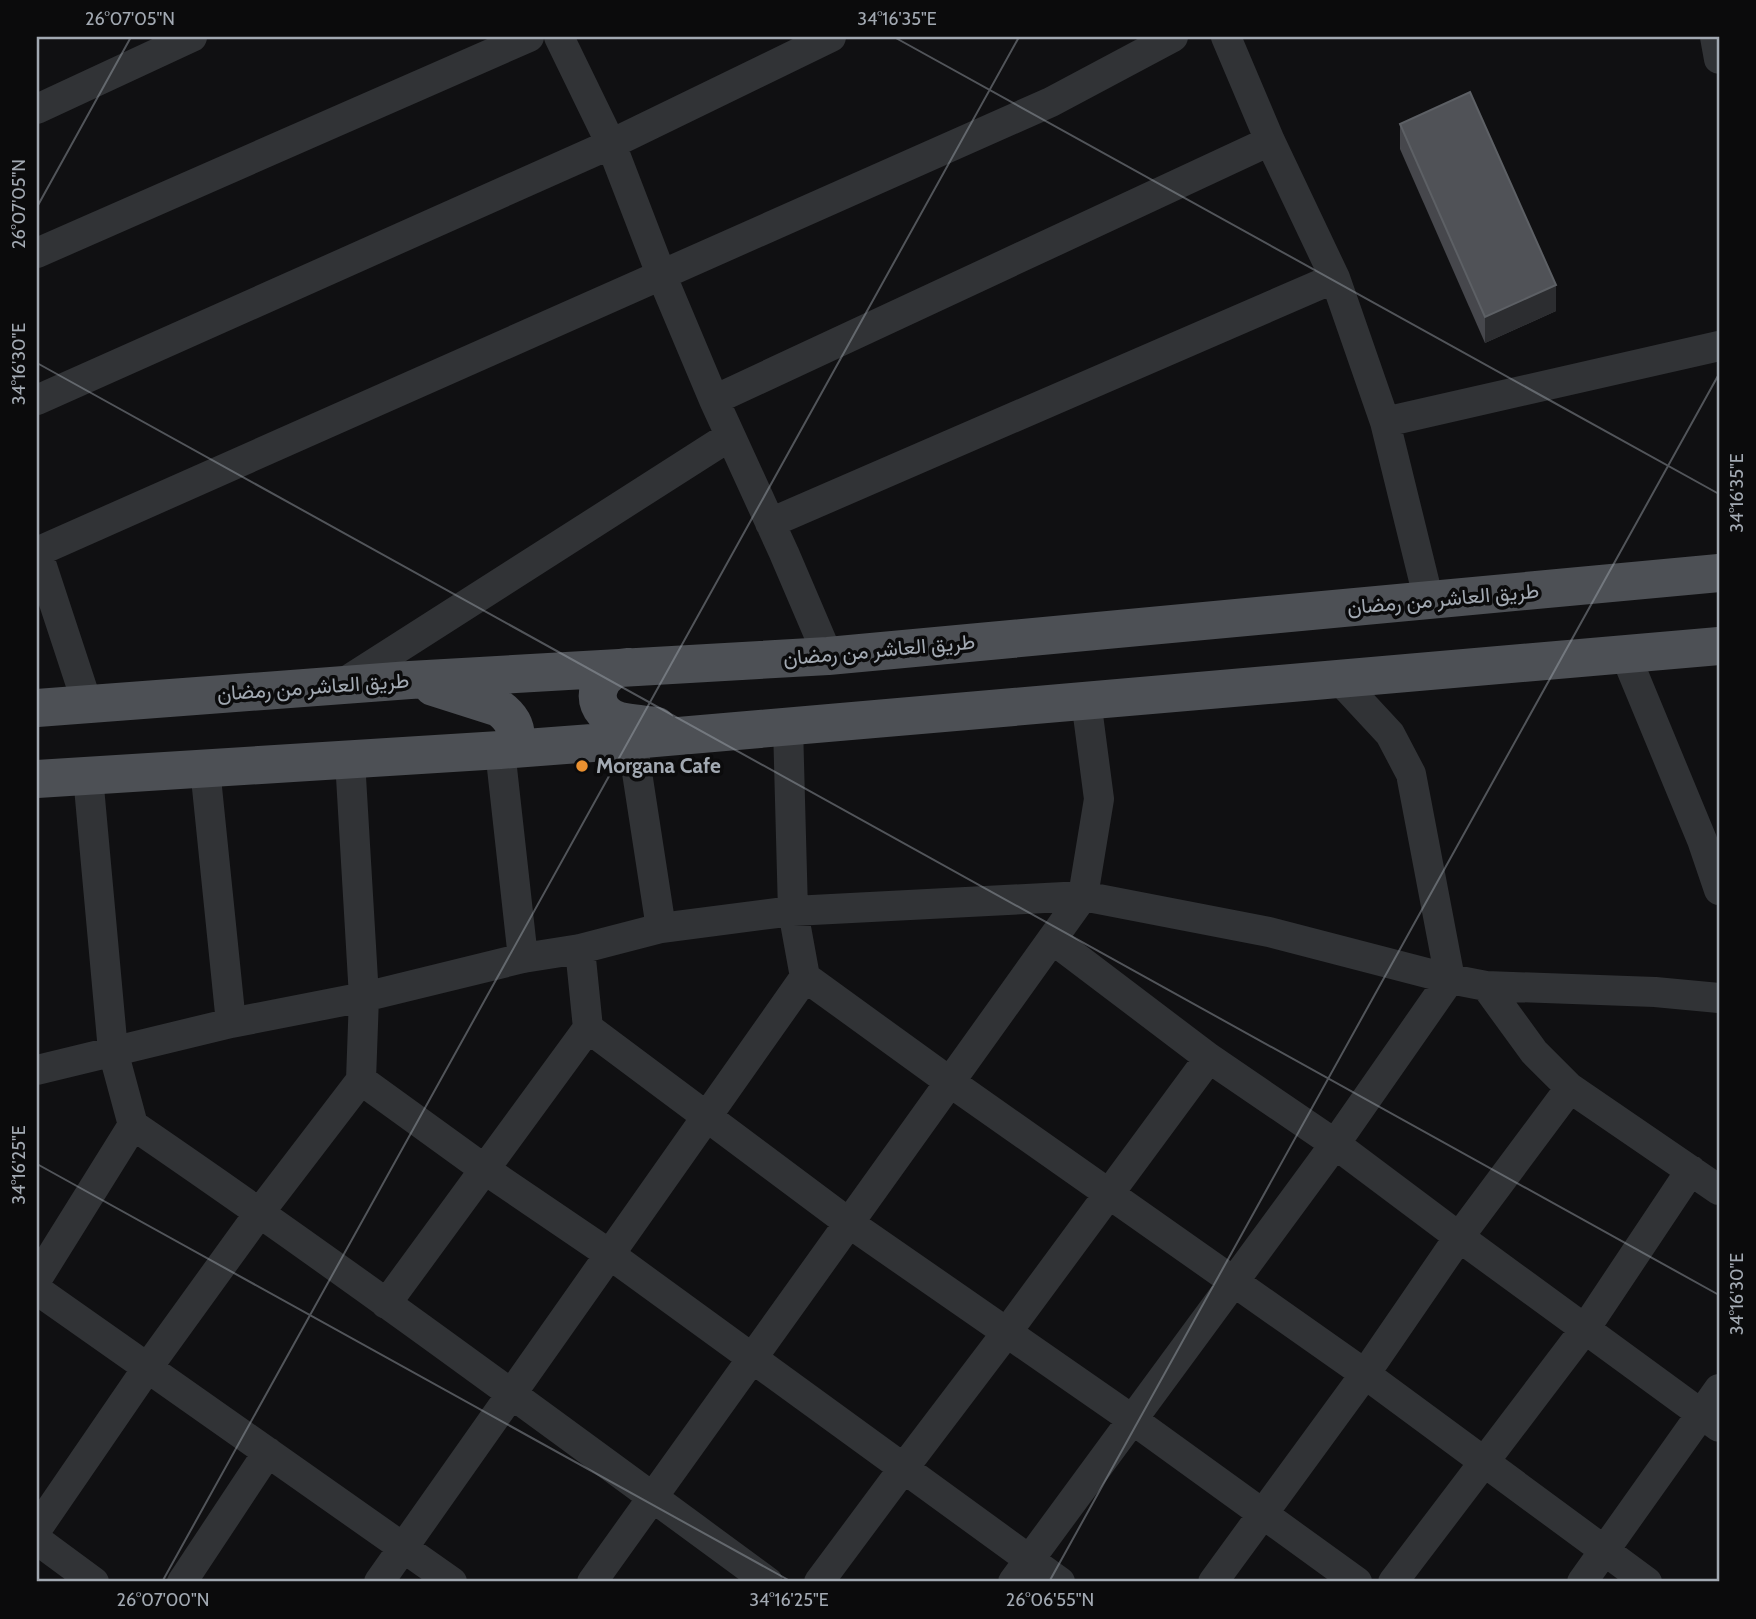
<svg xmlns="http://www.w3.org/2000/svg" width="1756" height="1619" font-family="Cabin,Vazirmatn,sans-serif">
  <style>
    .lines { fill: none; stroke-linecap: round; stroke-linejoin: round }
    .street { stroke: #313336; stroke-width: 30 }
    .primary { stroke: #4d5055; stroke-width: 38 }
    .wall { fill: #46474c }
    .shaded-wall { fill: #2c2d30 }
    .building { fill: #505257; stroke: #5d6065; stroke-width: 2 }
    .ticks { fill: none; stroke: #a2a9b2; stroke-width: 2; stroke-opacity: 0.45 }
    .poi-dot { fill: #e99030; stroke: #0b0b0c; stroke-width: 2.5 }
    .labels { text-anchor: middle; stroke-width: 7; stroke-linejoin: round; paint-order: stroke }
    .street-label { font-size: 21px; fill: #a2a9b2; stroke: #0b0b0c }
    .poi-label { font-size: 21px; font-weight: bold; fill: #a2a9b2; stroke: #0b0b0c; text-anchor: start }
    .neatline { fill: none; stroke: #a2a9b2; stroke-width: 2.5 }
    .ticks-label { font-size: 18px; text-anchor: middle; fill: #a2a9b2 }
  </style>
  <rect width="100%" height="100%" fill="#101012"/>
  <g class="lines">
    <path class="street" d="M559 37 611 144 661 274 714 400 784 553 828 656
      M1226 37 1270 141 1335 278 1385 422 1429 601
      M1715 37 1719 59
      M37 109 192 37
      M37 253 529 37
      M37 400 611 144 831 37
      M714 400 1270 141
      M1385 422 1719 346
      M770 523 1335 278
      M37 551 87 703
      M37 552 1051 102 1173 37
      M1625 654 1702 840 1719 890
      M342 684 730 436
      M788 726 793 911 805 977 950 1082 1365 1374 1647 1582
      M632 740 661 928
      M500 750 523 958
      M205 768 231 1023
      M88 776 113 1051 133 1125C348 1272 558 1428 768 1582
      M1052 939 1209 1058 1335 1144 1459 1237 1719 1427
      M1486 986 1534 1052 1570 1088 1719 1190
      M588 1028 849 1223 1133 1420 1357 1582
      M37 1070 231 1023 364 997 523 958 580 949 661 928 793 911 1083 896 1269 932 1450 979 1486 986 1655 992 1719 998
      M361 1080 484 1169 609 1254 1060 1582
      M37 1279 133 1125
      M37 1290 452 1582
      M386 1304 588 1028 580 949
      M37 1529 148 1367 260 1212 361 1080 364 997 350 760
      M37 1540 94 1582
      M182 1582 268 1452
      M379 1582 805 977
      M592 1582 1083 896 1099 799 1086 700
      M819 1582 903 1469 1007 1332 1209 1058
      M1013 1582 1335 1144 1450 979 1411 774 1390 734 1338 678
      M1213 1582 1365 1374 1459 1237 1570 1088
      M1393 1582 1585 1329 1691 1170
      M1582 1582 1719 1389"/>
    <path class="primary" d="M628 667C598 669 586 704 612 718 623 724 645 724 657 726
      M433 687 499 708C514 719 519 731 514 749
      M37 708 410 680 828 656 1719 573
      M37 779 500 750 632 740 1719 646"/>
  </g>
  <path class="wall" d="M1400 124 1556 311 1485 343 1400 149Z"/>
  <path class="shaded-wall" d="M1556 285V311L1485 343V317Z"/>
  <path class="building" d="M1470 92 1556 285 1485 317 1400 124Z"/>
  <path class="ticks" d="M894 37 1719 494M37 207 131 37M37 363 1719 1295M37 1164 792 1582M162 1582 1019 37M1049 1582 1719 374"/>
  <circle class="poi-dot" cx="582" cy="766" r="7"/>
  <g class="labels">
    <g class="street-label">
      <text transform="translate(1443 599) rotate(-5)" y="7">طريق العاشر من رمضان</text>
      <text transform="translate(879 650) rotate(-5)" y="7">طريق العاشر من رمضان</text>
      <text transform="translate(313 687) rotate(-4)" y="7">طريق العاشر من رمضان</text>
    </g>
    <g class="poi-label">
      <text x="596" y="773">Morgana Cafe</text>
    </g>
  </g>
  <rect width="1756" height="1619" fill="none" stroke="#0b0b0c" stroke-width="77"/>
  <rect x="38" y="38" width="1680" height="1542" class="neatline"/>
  <g class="ticks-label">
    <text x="130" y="25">26°07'05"N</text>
    <text x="897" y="25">34°16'35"E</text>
    <text transform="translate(19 204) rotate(-90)" y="6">26°07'05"N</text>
    <text transform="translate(19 364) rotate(-90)" y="6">34°16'30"E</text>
    <text transform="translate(1737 493) rotate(-90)" y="6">34°16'35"E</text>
    <text transform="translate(19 1165) rotate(-90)" y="6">34°16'25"E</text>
    <text transform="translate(1737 1294) rotate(-90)" y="6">34°16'30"E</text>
    <text x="163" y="1606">26°07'00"N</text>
    <text x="789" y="1606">34°16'25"E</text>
    <text x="1050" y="1606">26°06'55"N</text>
  </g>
</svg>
